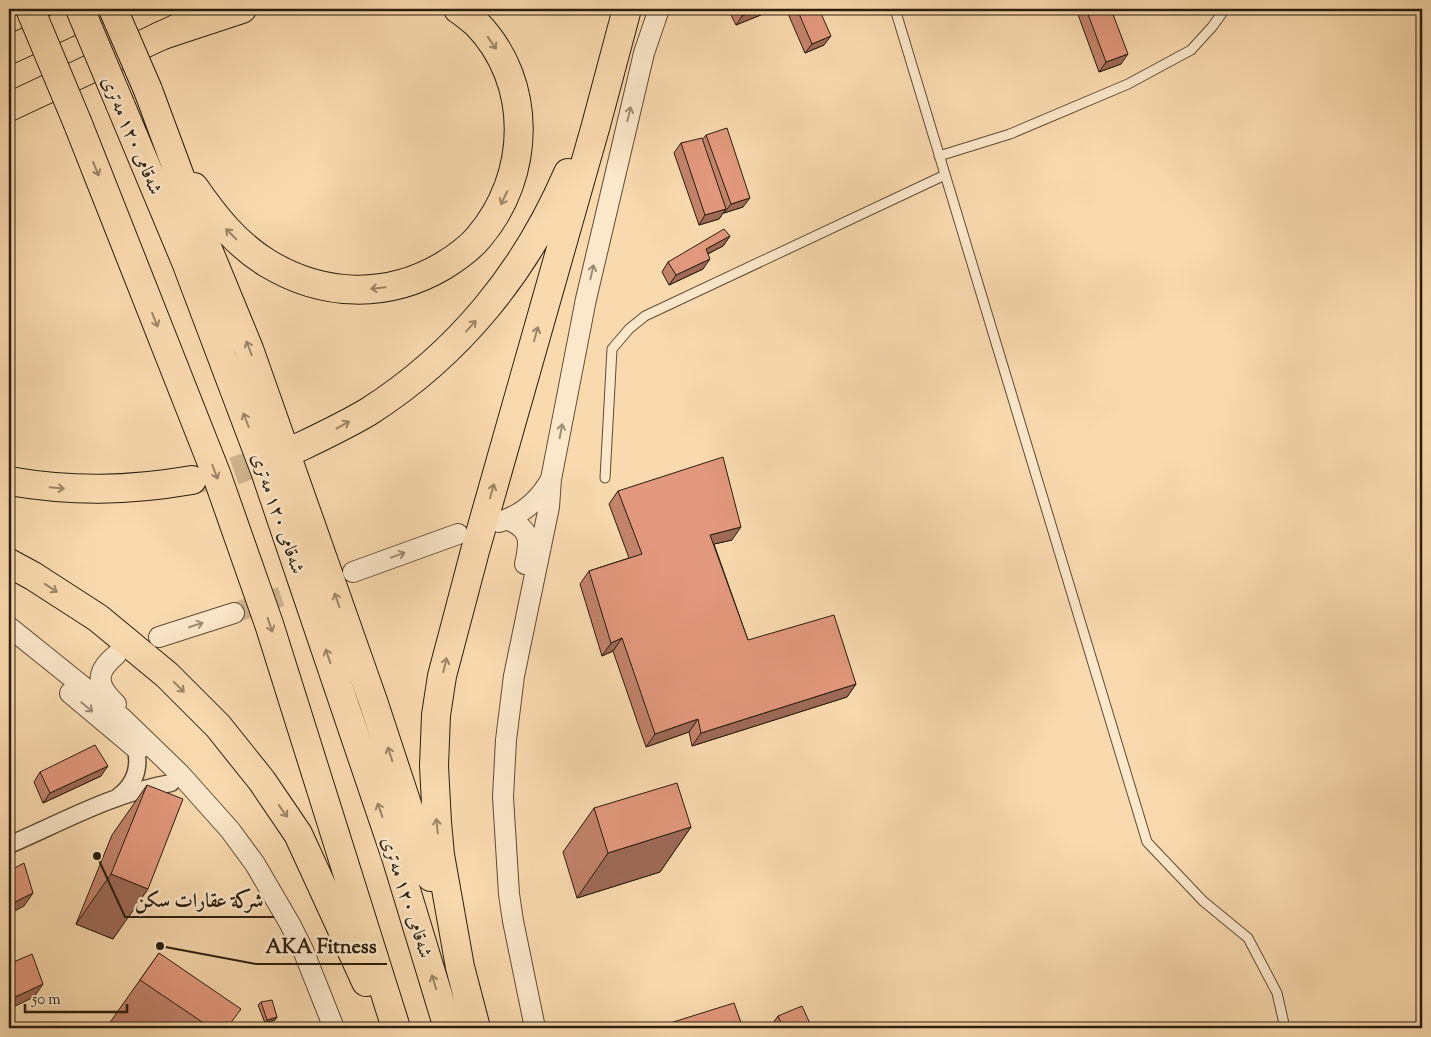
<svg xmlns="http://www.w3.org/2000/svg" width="1431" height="1037" font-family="'Sorts Mill Goudy',Amiri,serif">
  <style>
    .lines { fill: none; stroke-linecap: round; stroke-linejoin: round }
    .tertiary-tunnel { stroke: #d0b48e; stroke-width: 20; stroke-dasharray: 20 10; stroke-linecap: butt }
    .motorway-tunnel { stroke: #d0b48e; stroke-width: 28; stroke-dasharray: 28 14; stroke-linecap: butt }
    .service-casing { stroke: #5e4c34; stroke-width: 11 }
    .minor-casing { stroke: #5e4c34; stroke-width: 19 }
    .tertiary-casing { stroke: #5e4c34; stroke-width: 22 }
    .trunk-casing { stroke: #2a1d0c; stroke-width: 30 }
    .motorway-casing { stroke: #2a1d0c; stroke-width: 30 }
    .service { stroke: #fbe7ca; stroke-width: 9 }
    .minor { stroke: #fbe7ca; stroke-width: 16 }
    .tertiary { stroke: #fbe7ca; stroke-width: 20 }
    .trunk { stroke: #f9daae; stroke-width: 28 }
    .motorway { stroke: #f9daae; stroke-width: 28 }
    .motorway-bridge-casing { stroke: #2a1d0c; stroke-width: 30; stroke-linecap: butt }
    .motorway-bridge { stroke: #f9daae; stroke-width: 28 }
    .wall { fill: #c2836b; stroke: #2a1d0c }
    .shaded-wall { fill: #9e6a57; stroke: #2a1d0c }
    .building { fill: #e2987c; stroke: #2a1d0c }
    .oneway { stroke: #9c8565 }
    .oneway2 { stroke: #9d8c74 }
    .labels { text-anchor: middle; stroke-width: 5; stroke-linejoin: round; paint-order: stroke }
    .street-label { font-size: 19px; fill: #2a1d0c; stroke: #fbe7ca }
    .leader { fill: none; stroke: #2a1d0c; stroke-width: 2 }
    .callout-dot { fill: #2a1d0c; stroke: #fbe7ca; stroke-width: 2 }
    .callout-label { font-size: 20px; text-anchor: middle; font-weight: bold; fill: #2a1d0c; stroke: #fbe7ca; stroke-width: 5; stroke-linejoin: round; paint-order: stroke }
  </style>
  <rect width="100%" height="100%" fill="#f9daae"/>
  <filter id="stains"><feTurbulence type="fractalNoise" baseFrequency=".004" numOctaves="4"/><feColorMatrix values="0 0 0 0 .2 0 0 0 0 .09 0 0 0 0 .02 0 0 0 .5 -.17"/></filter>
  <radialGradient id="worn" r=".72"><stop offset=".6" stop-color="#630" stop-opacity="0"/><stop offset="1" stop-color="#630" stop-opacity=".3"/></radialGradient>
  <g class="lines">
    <path class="tertiary-tunnel" d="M234 613 317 584"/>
    <path class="motorway-tunnel" d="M193 480 234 471 284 454"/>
    <defs>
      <path id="service" d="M895 9 1147 842 1203 901 1248 938 1277 993 1285 1028
        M939 156 1010 134 1128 84 1191 50 1212 27 1225 9
        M605 478 612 349 629 329 645 316 945 175"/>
      <path id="minor" d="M119 796C135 784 140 768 136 749
        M9 845C62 822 114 793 171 783"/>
      <path id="tertiary" d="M507 519C532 530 530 541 525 564
        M499 522C522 515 540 499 551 479
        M353 572 458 534
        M9 627 121 717 180 774 230 830 255 864 290 924 303 950 334 1028
        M159 637 234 613
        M116 655C94 673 97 686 116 704
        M70 693 138 750
        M535 1028 513 921 509 894 503 797 506 740 514 676 549 507 551 479 586 299 644 53 659 9"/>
      <path id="trunk" d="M9 50 98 9
        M9 107 182 26"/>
      <path id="motorway" d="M160 36 242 9
        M148 90 198 225 249 349 373 701 431 877
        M120 104 186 262 265 471 396 857 448 1028
        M78 124 217 476 269 624 396 1028
        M194 187C214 216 236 244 267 263 323 297 387 299 443 266 456 258 469 249 479 237 531 176 534 82 476 23 470 18 464 13 458 9
        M300 447C323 436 346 425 368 412 459 354 526 271 568 173
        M9 481C73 492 128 491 192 480
        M9 563 33 576 98 618 167 675 218 726 262 781 298 834 366 982
        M476 1028 460 967 440 855 437 822 434 766 436 715 442 676 475 551 596 125 627 9"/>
    </defs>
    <use href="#service" class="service-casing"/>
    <use href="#minor" class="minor-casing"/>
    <use href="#tertiary" class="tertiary-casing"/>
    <use href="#trunk" class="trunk-casing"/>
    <use href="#motorway" class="motorway-casing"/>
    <use href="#service" class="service"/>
    <use href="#minor" class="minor"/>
    <use href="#tertiary" class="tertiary"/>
    <use href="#trunk" class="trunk"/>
    <use href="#motorway" class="motorway"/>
    <defs>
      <path id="motorway-bridge" d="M30 9 78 124
        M80 9 120 104
        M113 9 148 90"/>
    </defs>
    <use href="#motorway-bridge" class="motorway-bridge-casing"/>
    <use href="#motorway-bridge" class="motorway-bridge"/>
  </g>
  <path class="wall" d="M728 9H770L768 12 736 25Z
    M786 9H819L824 45 805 53Z
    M1076 9H1111L1121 64 1099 72Z
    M706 135 743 207 724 213V212L719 219 699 225 674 153 681 143 702 140Z
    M730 236 723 246 708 254 703 269 669 285 662 272 668 262Z
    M618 491 732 540 714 544 748 640 856 684 847 697 692 746 689 732 646 747 613 651 602 656 580 584 589 571 629 558 609 504Z
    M40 772 101 776 43 803 34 782Z
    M147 785 113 939 76 924 112 835Z
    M594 808 691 827 660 872 577 898 563 852Z
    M159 953 227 1028H106Z
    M261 1002 277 1017 275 1020 265 1023 258 1005Z
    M778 1016 812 1028H772L771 1026Z"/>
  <path class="shaded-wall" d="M759 9H770L768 12 736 25 742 16Z
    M831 36 824 45 805 53 812 44Z
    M1128 54 1121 64 1099 72 1106 62Z
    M750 198 743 207 724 213 731 204Z
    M726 209 719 219 699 225 705 215Z
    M730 236 723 246 699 258 706 249Z
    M710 259 703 269 669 285 676 275Z
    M741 527 732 540 701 547 710 535Z
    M622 638 613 651 602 656 611 643Z
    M856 684 847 697 692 746 701 733Z
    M698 719 689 732 646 747 655 734Z
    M108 766 101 776 43 803 50 793Z
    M691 827 660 872 577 898 608 853Z
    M111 874 148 889 113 939 76 924Z
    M33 893 24 906 9 914V905Z
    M43 984 34 997 9 1009V1000Z
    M277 1017 275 1020 265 1023 267 1020Z"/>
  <path class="building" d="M739 9H759L742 16Z
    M797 9H819L831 36 812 44Z
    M1086 9H1111L1128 54 1106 62Z
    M727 128 750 198 731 204 706 135Z
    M702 138 726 209 705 215 681 143Z
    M724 229 730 236 706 249 710 259 676 275 668 262Z
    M723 457 741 527 710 535 748 640 834 615 856 684 701 733 698 719 655 734 622 638 611 643 589 571 642 554 618 491Z
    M95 745 108 766 50 793 40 772Z
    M677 783 691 827 608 853 594 808Z
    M147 785 183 799 148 889 111 874Z
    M9 800 11 806 9 807Z
    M24 863 33 893 9 905V871Z
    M159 953 241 1009 227 1028H211L140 980Z
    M32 954 43 984 9 1000V964Z
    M272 1000 277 1017 267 1020 261 1002Z
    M734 1003 743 1028H654Z
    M802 1006 812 1028H783L778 1016Z
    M279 1023 281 1028H267L266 1027Z"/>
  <defs><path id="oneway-shaft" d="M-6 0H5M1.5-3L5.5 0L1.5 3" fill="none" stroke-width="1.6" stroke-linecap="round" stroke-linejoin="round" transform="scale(1.25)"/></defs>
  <g class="oneway">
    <use href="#oneway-shaft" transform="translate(492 43) rotate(55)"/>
    <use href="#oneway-shaft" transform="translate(96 169) rotate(68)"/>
    <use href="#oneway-shaft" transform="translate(504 198) rotate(116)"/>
    <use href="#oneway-shaft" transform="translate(231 234) rotate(-135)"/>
    <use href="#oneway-shaft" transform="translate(378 288) rotate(174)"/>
    <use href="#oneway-shaft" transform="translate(155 320) rotate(68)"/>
    <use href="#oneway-shaft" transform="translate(471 326) rotate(-48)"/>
    <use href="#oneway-shaft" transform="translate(536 334) rotate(-74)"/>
    <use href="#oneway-shaft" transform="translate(249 348) rotate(-111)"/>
    <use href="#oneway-shaft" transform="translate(246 420) rotate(-111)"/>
    <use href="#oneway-shaft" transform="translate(343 425) rotate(-29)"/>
    <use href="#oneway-shaft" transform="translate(215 472) rotate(69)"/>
    <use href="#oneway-shaft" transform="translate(57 488) rotate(5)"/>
    <use href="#oneway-shaft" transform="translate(492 491) rotate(-74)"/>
    <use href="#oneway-shaft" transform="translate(51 588) rotate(33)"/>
    <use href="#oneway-shaft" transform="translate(337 600) rotate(-109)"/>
    <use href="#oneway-shaft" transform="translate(270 625) rotate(72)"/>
    <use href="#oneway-shaft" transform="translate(328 656) rotate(-109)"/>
    <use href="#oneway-shaft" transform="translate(445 665) rotate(-76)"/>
    <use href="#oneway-shaft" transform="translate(179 687) rotate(45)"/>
    <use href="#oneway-shaft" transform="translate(390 754) rotate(-108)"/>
    <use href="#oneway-shaft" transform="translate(380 810) rotate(-109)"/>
    <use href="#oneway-shaft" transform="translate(283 811) rotate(55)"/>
    <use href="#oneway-shaft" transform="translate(437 826) rotate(-96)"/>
    <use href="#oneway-shaft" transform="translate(434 982) rotate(-107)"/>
  </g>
  <g class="oneway2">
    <use href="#oneway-shaft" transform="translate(629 114) rotate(-77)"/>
    <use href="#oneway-shaft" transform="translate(592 272) rotate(-77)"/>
    <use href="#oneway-shaft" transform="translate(561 431) rotate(-79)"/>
    <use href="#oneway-shaft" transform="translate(398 555) rotate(-20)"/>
    <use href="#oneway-shaft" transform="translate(196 625) rotate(-18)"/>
    <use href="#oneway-shaft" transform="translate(87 707) rotate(40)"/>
  </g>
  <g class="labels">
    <g class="street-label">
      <text transform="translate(133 135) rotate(67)" y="7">شەقامی ١٢٠ مەتری</text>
      <text transform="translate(279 513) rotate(71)" y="7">شەقامی ١٢٠ مەتری</text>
      <text transform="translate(408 897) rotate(72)" y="7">شەقامی ١٢٠ مەتری</text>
    </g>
  </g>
  <path class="leader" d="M97 856L125 917H274M160 946L256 964H387"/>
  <g class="callout-dot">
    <circle cx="97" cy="856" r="5"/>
    <circle cx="160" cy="946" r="5"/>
  </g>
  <g class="callout-label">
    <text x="199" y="907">شركة عقارات سكن</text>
    <text x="321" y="953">AKA Fitness</text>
  </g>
  <rect width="1431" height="1037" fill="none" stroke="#f9daae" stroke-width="30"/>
  <rect x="10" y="10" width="1411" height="1017" fill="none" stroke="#2a1d0c" stroke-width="2.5"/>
  <rect x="15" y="15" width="1401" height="1007" fill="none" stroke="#2a1d0c"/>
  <path d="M25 1004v8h102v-8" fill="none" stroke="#2a1d0c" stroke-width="2.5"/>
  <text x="32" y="1004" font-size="15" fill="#2a1d0c" stroke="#fbe7ca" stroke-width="4" paint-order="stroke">50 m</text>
  <rect width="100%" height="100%" filter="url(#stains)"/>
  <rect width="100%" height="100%" fill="url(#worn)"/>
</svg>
